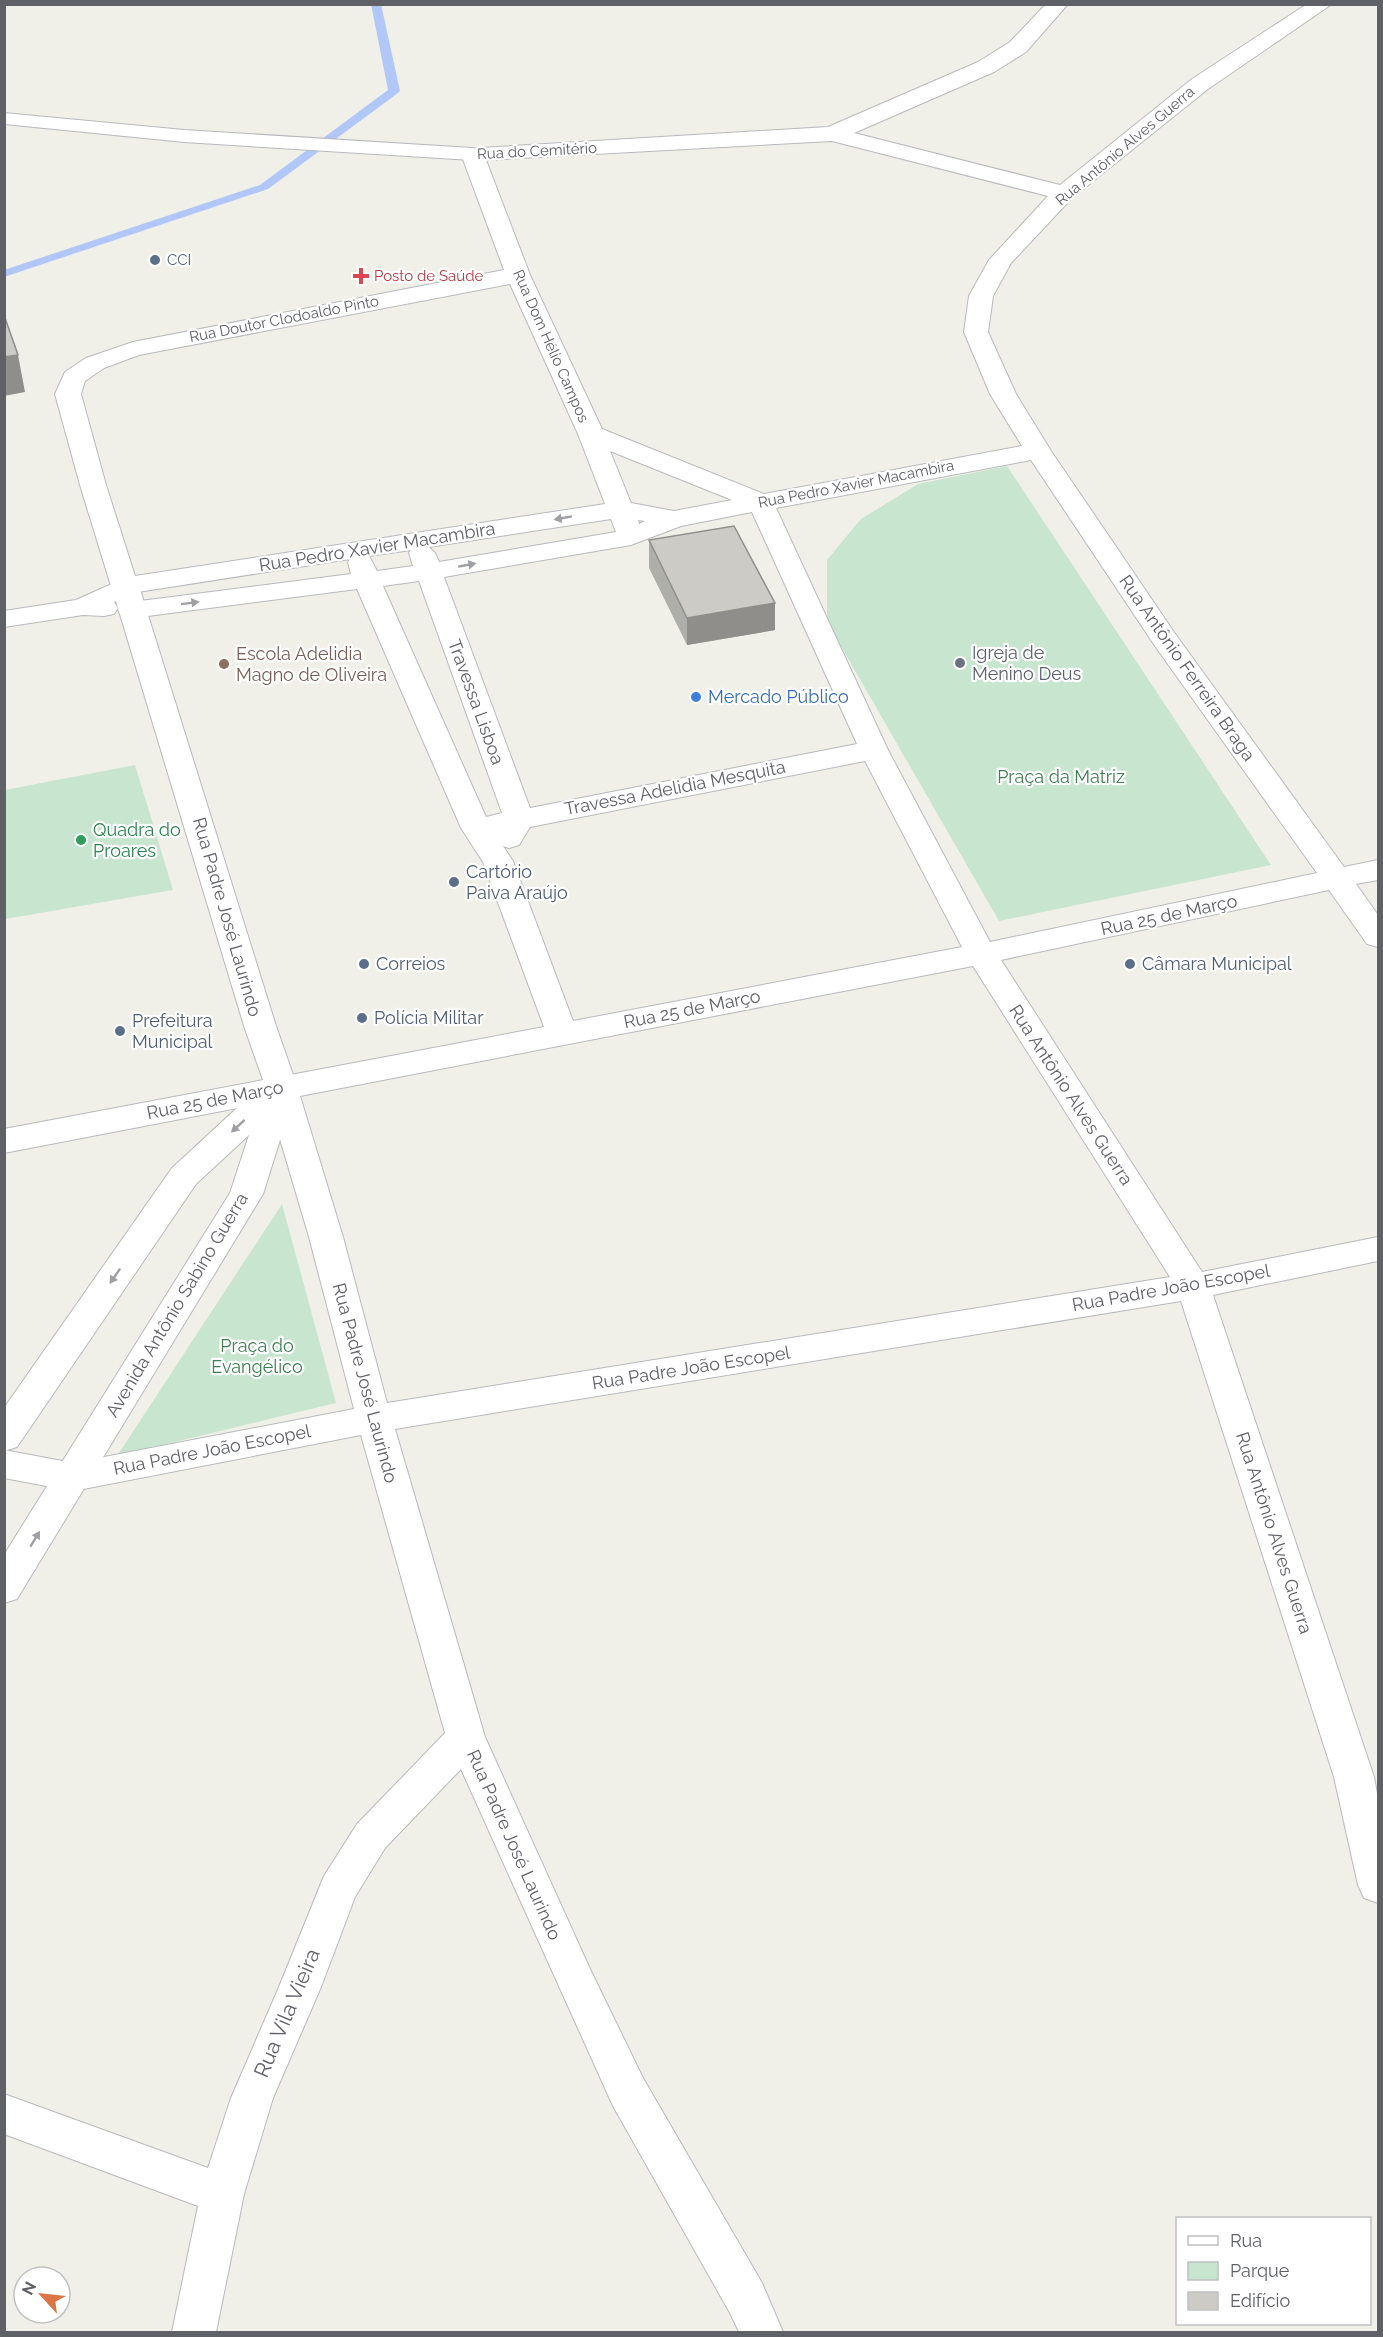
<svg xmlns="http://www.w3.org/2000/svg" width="1383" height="2337" font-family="Raleway,sans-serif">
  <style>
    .green { fill: #c7e5cf }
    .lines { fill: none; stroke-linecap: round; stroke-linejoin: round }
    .stream { fill: #b0c7f8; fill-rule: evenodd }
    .service-casing { stroke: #b8b9bd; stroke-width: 2 }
    .minor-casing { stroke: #b8b9bd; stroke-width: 2 }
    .tertiary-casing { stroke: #b8b9bd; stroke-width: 2 }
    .service { fill: #fff; fill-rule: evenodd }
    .minor { fill: #fff; fill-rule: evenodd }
    .tertiary { fill: #fff; fill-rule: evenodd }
    .wall { fill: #afafa9 }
    .shaded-wall { fill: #8f8e8a }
    .building { fill: #cccbc5; stroke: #8f8e8a; stroke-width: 1.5 }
    .oneway { fill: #9fa0a4 }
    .service-dot { fill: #5c6f8a; stroke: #fff; stroke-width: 2 }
    .health-dot { fill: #e0444e; stroke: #fff; stroke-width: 2 }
    .worship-dot { fill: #6b7280; stroke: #fff; stroke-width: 2 }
    .education-dot { fill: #8d6e63; stroke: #fff; stroke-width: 2 }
    .shop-dot { fill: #3f7fe0; stroke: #fff; stroke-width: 2 }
    .leisure-dot { fill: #2e9e5b; stroke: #fff; stroke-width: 2 }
    .labels { text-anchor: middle; stroke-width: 4.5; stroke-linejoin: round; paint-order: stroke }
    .far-street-label { font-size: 15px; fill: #5f6167; stroke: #fff }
    .far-service-label { font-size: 15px; fill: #4e5e75; stroke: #fff; text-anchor: start }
    .far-health-label { font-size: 15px; fill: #be3a42; stroke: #fff; text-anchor: start }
    .street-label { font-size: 18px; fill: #5f6167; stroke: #fff }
    .worship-label { font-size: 18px; fill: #5b616d; stroke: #fff; text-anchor: start }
    .education-label { font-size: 18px; fill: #785e54; stroke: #fff; text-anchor: start }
    .shop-label { font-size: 18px; fill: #366cbe; stroke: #fff; text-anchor: start }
    .park-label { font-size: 18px; fill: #3d8151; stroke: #fff }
    .leisure-label { font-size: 18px; fill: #27864d; stroke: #fff; text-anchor: start }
    .service-label { font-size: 18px; fill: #4e5e75; stroke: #fff; text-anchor: start }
    .near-street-label { font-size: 21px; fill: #5f6167; stroke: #fff }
  </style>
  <rect width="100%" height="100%" fill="#f0f0e8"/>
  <path class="green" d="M1007 466 1271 865 999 921 827 622V560L861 519 918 484Z
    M135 765 173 890 5 919V790Z
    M282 1204 336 1403 117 1456Z"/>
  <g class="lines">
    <path class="stream" d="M371 4H381L400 91 398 93 268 189 4 277V270L260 185 388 90Z"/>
    <defs>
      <path id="service" d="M4 113 184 130 472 148 479 150 481 154 479 158 472 160 184 142 4 124Z"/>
      <path id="minor" d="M1046 4H1068L1026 52 994 72 854 133 1060 185 1192 79 1307 4H1332L1208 89 1072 198 1011 263 993 296 988 332 1016 394 1051 451 1176 635 1344 867 1378 860V880L1356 884 1378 915V947L1367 944 1329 890 1001 960 1202 1272 1378 1237V1261L1213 1295 1374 1777 1378 1799V1903L1364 1898 1358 1885 1334 1777 1181 1301 395 1429 485 1737 590 1969 643 2078 762 2283 783 2332H739L730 2313 613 2106 461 1769 385 1848 355 1897 321 1987 273 2098 244 2194 216 2332H172L198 2206 4 2134V2094L208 2168 231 2098 279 1987 324 1876 357 1824 445 1733 361 1435 73 1491 4 1478V1450L73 1463 354 1409 309 1237 269 1102 4 1153V1129L269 1079 281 1075 285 1076 544 1027 483 862 461 828 357 589 132 618 122 616 118 610 122 604 132 602 351 574 348 562 350 559 125 594 115 592 111 586 80 485 55 394 65 372 86 358 133 342 504 270 461 154 464 149 828 127 978 62 1010 42ZM832 141 1048 196 989 260 969 296 964 332 990 394 1022 446 764 494 602 429 530 275 486 160ZM510 284 578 434 605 504 135 576 106 485 81 394 85 381 104 368 139 355ZM610 451 732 500 674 511 631 503ZM1031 460 1155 646 1317 873 990 942 888 750 776 508ZM752 512 857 744 530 808 444 577 631 545 681 526ZM611 519 616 532 439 562 435 553 429 547ZM638 520 645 521 639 524ZM411 550 409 553 413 566 377 571 369 556ZM419 581 502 813 486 817 383 586ZM865 761 962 947 573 1021 513 861 503 846 509 848 519 845 530 827ZM973 966 1170 1277 387 1403 343 1237 300 1096Z"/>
      <path id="tertiary" d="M125 578 135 580 139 586 276 1026 297 1086 263 1194 17 1599 4 1603V1555L230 1193 249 1135 196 1184 17 1447 4 1451V1408L172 1168 264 1083 244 1026 116 601 114 602 118 608 114 614 104 616 83 615 4 627V611L76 600Z"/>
    </defs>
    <use href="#service" class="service-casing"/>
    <use href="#minor" class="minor-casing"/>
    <use href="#tertiary" class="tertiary-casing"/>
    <use href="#service" class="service"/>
    <use href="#minor" class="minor"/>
    <use href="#tertiary" class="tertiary"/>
  </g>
  <path class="wall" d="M649 540 775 603V630L687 645 649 568Z"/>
  <path class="shaded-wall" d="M18 355 25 392 4 396V357Z
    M775 603V630L687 645V618Z"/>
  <path class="building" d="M4 315 18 355 4 357Z
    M734 526 775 603 687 618 649 540Z"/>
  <defs><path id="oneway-solid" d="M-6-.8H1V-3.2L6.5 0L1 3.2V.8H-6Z" transform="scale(1.5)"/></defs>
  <g class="oneway">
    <use href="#oneway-solid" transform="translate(563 518) rotate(170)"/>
    <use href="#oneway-solid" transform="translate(467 565) rotate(-10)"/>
    <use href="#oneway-solid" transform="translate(190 603) rotate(-7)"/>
    <use href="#oneway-solid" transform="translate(238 1126) rotate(137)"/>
    <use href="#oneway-solid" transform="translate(115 1276) rotate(125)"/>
    <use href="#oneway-solid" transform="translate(35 1539) rotate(-59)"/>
  </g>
  <g class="service-dot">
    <circle cx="155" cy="260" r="6"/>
    <circle cx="454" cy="882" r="6"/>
    <circle cx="364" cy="964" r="6"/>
    <circle cx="1130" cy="964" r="6"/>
    <circle cx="362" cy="1018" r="6"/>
    <circle cx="120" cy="1031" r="6"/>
  </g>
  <path class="health-dot" d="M358 267h6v6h6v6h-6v6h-6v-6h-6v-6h6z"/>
  <circle class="worship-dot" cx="960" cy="663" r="6"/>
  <circle class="education-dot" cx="224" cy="664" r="6"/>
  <circle class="shop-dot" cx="696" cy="697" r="6"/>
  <circle class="leisure-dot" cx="81" cy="840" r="6"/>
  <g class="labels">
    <g class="far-street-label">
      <text transform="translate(1125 146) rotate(-40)" y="5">Rua Antônio Alves Guerra</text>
      <text transform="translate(537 151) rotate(-3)" y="5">Rua do Cemitério</text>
      <text transform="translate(284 319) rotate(-11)" y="5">Rua Doutor Clodoaldo Pinto</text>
      <text transform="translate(551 346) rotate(66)" y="5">Rua Dom Hélio Campos</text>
      <text transform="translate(856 484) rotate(-11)" y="5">Rua Pedro Xavier Macambira</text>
    </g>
    <g class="far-service-label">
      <text x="167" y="265">CCI</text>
    </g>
    <g class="far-health-label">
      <text x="374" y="281">Posto de Saúde</text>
    </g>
    <g class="street-label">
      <text transform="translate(377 547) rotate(-9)" y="6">Rua Pedro Xavier Macambira</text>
      <text transform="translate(1187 668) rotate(55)" y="6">Rua Antônio Ferreira Braga</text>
      <text transform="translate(476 702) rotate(70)" y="6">Travessa Lisboa</text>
      <text transform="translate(675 788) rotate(-11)" y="6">Travessa Adelidia Mesquita</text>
      <text transform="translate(1169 915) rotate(-12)" y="6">Rua 25 de Março</text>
      <text transform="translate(227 917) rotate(74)" y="6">Rua Padre José Laurindo</text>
      <text transform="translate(692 1009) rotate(-11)" y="6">Rua 25 de Março</text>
      <text transform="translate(1071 1095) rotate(57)" y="6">Rua Antônio Alves Guerra</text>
      <text transform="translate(215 1100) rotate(-11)" y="6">Rua 25 de Março</text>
      <text transform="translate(1171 1288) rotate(-10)" y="6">Rua Padre João Escopel</text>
      <text transform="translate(177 1305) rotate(-59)" y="6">Avenida Antônio Sabino Guerra</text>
      <text transform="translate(691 1368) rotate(-9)" y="6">Rua Padre João Escopel</text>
      <text transform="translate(365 1383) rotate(75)" y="6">Rua Padre José Laurindo</text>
      <text transform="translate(212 1450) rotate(-11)" y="6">Rua Padre João Escopel</text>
      <text transform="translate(1274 1533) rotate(72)" y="6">Rua Antônio Alves Guerra</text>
      <text transform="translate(514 1845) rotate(66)" y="6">Rua Padre José Laurindo</text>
    </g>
    <g class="worship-label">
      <text x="972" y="659">Igreja de<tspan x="972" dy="21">Menino Deus</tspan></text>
    </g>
    <g class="education-label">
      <text x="236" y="660">Escola Adelidia<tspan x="236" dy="21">Magno de Oliveira</tspan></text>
    </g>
    <g class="shop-label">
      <text x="708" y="703">Mercado Público</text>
    </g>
    <g class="park-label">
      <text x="1061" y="783">Praça da Matriz</text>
      <text x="257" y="1352">Praça do<tspan x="257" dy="21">Evangélico</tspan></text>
    </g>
    <g class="leisure-label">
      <text x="93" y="836">Quadra do<tspan x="93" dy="21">Proares</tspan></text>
    </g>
    <g class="service-label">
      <text x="466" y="878">Cartório<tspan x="466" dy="21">Paiva Araújo</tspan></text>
      <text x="376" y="970">Correios</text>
      <text x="1142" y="970">Câmara Municipal</text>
      <text x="374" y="1024">Polícia Militar</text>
      <text x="132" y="1027">Prefeitura<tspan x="132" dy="21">Municipal</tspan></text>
    </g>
    <g class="near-street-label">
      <text transform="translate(287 2013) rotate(-67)" y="7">Rua Vila Vieira</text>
    </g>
  </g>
  <rect width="1383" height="2337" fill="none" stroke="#5f6167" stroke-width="12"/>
  <rect x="1176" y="2217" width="195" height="108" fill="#ffffff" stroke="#bfc0c2" stroke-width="1.5"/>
  <rect x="1188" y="2236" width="30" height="9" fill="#ffffff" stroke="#bfc0c2" stroke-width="1.5"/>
  <text x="1230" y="2247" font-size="18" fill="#5f6167">Rua</text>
  <rect x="1188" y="2262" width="30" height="18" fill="#c7e5cf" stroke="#bfc0c2" stroke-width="1.5"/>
  <text x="1230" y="2277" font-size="18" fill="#5f6167">Parque</text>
  <rect x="1188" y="2292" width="30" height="18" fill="#cccbc5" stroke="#bfc0c2" stroke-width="1.5"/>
  <text x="1230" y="2307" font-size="18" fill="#5f6167">Edifício</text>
  <g transform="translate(42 2295) rotate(297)"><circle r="28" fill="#ffffff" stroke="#bfc0c2" stroke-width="1.5"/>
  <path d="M0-4.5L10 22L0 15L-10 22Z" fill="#dc7543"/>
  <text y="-9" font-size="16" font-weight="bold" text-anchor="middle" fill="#5f6167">N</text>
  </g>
</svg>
